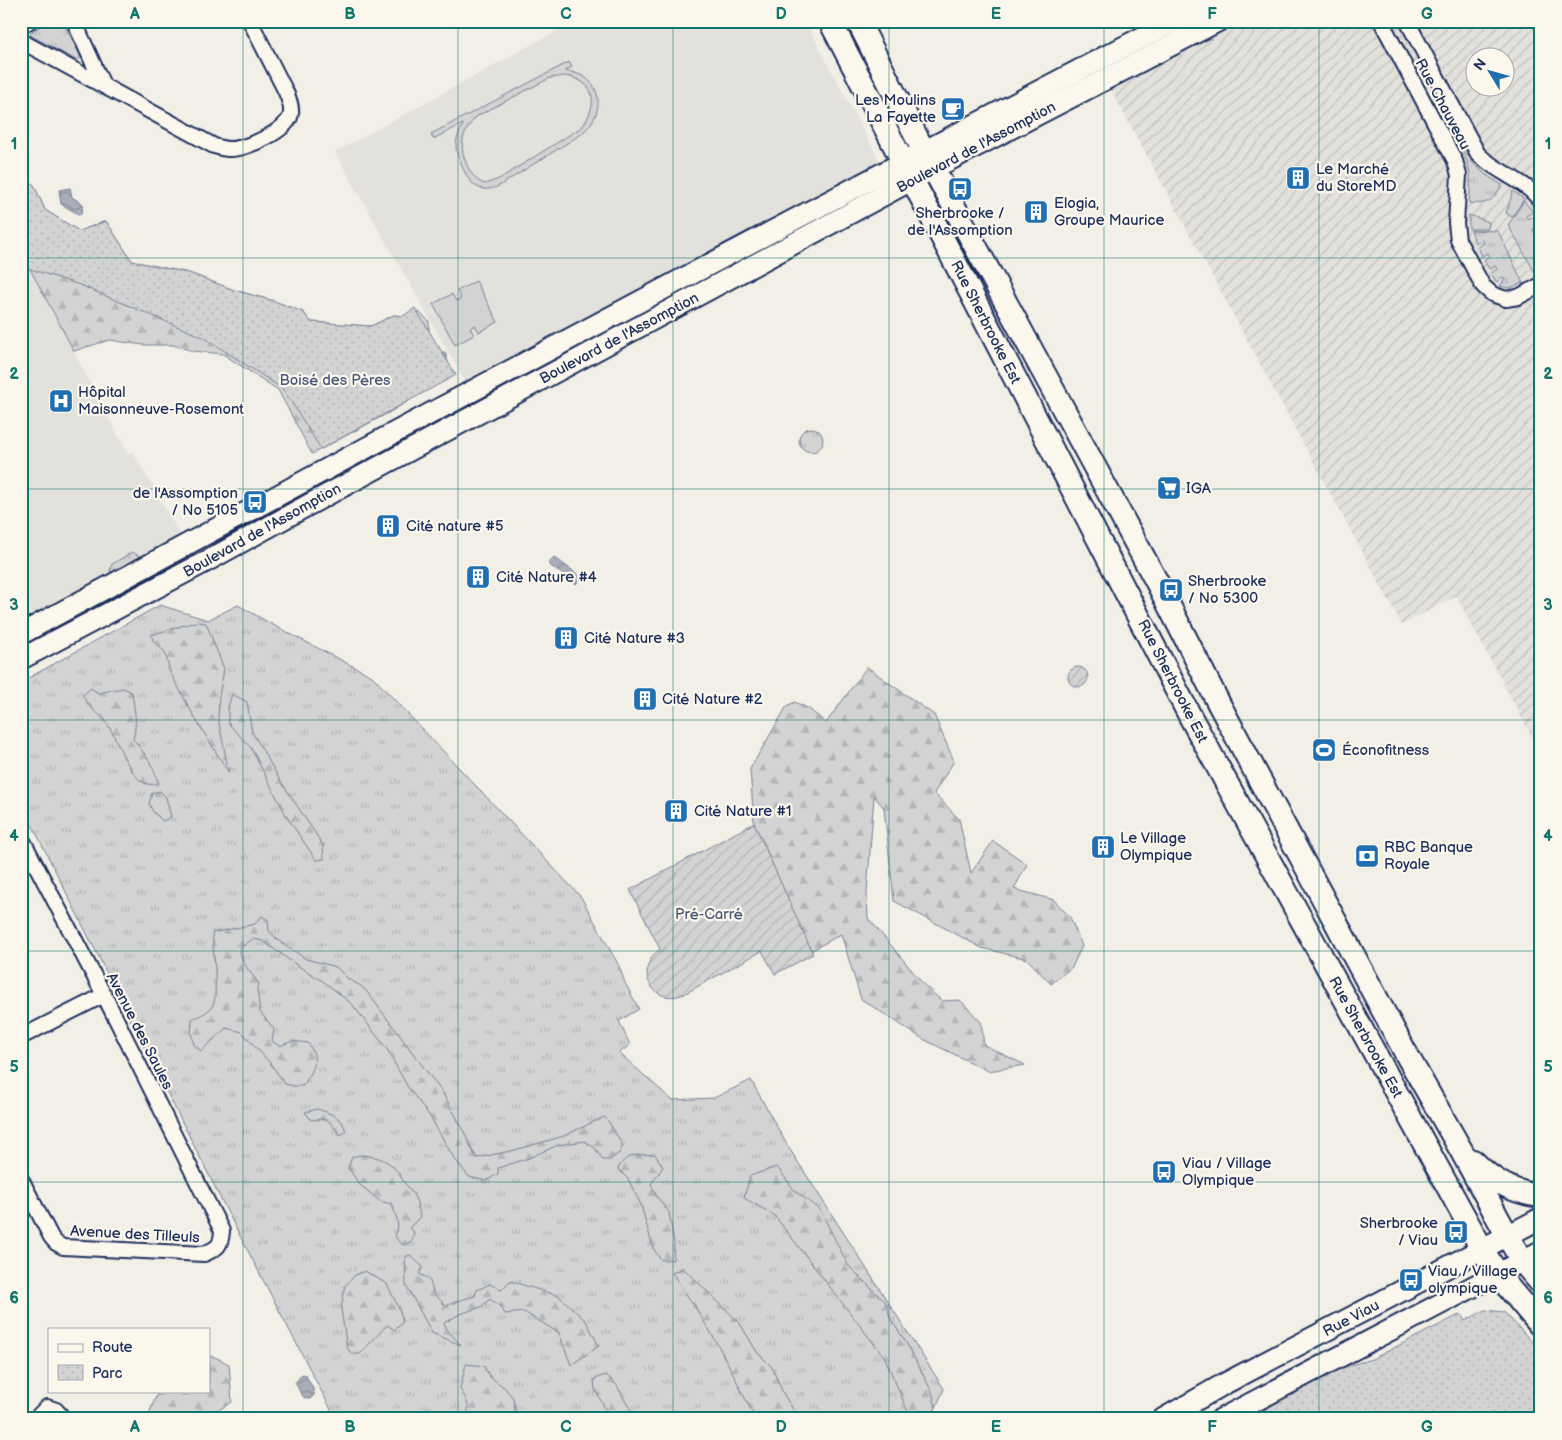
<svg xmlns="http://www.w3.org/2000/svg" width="1562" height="1440" font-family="'Balsamiq Sans',sans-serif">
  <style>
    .built { fill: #e2e1dc }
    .industrial { fill: url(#industrial-furrows); fill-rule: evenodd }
    .grass { fill: url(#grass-tufts); stroke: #768198 }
    .forest { fill: url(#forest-firs); stroke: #768198 }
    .park { fill: url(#park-dots); stroke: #768198 }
    .garden { fill: url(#garden-furrows); stroke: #768198 }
    .pitch { fill: #d2d3d2; stroke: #768198; fill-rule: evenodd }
    .water { fill: url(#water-waves); stroke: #707b93 }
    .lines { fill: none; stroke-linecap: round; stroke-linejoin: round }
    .street-casing { stroke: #1b2f5e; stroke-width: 18 }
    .secondary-casing { stroke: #1b2f5e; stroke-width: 24 }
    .primary-casing { stroke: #1b2f5e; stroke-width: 26 }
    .street { stroke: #fbf7ec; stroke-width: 14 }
    .secondary { stroke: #fbf7ec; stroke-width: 20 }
    .primary { stroke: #fbf7ec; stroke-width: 22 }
    .grid { fill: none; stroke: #0f766e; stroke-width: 1; stroke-opacity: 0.55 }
    .labels { text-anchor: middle; stroke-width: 4.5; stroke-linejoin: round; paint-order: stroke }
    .poi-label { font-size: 15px; fill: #1b2f5e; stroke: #fbf7ec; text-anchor: start }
    .street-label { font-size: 15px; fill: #1b2f5e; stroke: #fbf7ec }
    .park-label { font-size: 15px; fill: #49587b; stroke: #fbf7ec }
    .neatline { fill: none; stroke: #0f766e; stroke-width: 2 }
    .grid-label { font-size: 16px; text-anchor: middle; font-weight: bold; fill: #0f766e }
  </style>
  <defs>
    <pattern id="industrial-furrows" width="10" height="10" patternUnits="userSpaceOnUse" patternTransform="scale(1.25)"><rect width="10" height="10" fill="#e2e1dc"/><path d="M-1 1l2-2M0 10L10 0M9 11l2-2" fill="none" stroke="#c1c1bf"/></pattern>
    <pattern id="grass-tufts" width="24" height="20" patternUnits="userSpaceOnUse" patternTransform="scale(1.25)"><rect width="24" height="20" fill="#d2d3d2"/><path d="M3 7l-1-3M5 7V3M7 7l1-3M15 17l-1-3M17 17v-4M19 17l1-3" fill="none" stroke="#b4b5b7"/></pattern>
    <pattern id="forest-firs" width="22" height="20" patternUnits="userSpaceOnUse" patternTransform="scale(1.25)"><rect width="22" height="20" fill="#d2d3d2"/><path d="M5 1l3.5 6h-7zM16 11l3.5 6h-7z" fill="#b4b5b7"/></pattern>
    <pattern id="park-dots" width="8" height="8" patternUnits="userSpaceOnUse" patternTransform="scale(1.25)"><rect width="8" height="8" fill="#d2d3d2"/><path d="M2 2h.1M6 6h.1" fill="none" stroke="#b4b5b7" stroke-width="1.8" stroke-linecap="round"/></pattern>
    <pattern id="garden-furrows" width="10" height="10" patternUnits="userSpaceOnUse" patternTransform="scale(1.25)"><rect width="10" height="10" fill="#d2d3d2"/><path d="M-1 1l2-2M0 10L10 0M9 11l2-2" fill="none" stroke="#b4b5b7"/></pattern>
    <pattern id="water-waves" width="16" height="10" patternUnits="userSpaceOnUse" patternTransform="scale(1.25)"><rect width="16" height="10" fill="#a9adb7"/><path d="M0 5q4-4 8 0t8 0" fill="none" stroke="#898d98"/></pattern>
  </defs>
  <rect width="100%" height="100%" fill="#f2efe6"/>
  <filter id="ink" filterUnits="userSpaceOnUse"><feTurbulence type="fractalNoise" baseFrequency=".02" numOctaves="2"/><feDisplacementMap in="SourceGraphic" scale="10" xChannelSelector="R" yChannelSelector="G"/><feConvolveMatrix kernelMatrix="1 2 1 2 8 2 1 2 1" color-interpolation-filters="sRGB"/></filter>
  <g filter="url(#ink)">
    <path class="built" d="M575 21H805L880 162 467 385 335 152Z
      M21 265 30 269 128 454 133 452 181 536 144 558 21 622Z"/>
    <path class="industrial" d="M1237 21H1541V754L1456 596 1402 625 1109 86ZM1474 58H1504V88H1474Z"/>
    <path class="grass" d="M50 21 63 22 80 55V59L76 60 30 35 32 31Z
      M1450 122 1471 161 1486 175 1502 185C1493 201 1488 205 1469 203 1470 194 1471 184 1470 175 1468 156 1456 139 1447 123Z
      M1513 191 1524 199 1512 217 1506 213Z
      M1524 201 1533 212 1526 216 1528 219 1534 216 1539 225 1533 229 1535 232 1541 229V274L1537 276 1508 225Z
      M1469 215 1489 222 1488 229H1469Z
      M1471 230 1498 231 1523 283 1509 288 1500 286 1505 279 1502 277 1497 282 1491 274 1497 269 1495 266 1489 269 1484 260 1490 256 1488 253 1482 256 1478 247 1484 243 1482 240 1475 243Z
      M799 440a12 12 0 1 1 24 0a12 12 0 1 1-24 0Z
      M132 552 144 558 111 575 110 571 112 564Z
      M160 605 208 620 238 605 273 625 372 676 581 897 619 966 625 983 639 1009 619 1021 630 1045 619 1053 672 1100 714 1098 751 1080 787 1145 944 1389 931 1419H336L228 1213 21 803V682Z"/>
    <path class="forest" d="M21 177 34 185 45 210 79 231 106 221 132 261 189 273 234 290 274 301 303 312 311 322 371 326 394 315 403 316 419 312 429 321V352H445L450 368 448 377 390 412 312 454 278 390 223 354 193 351 173 345H143L109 340 74 351 30 269 21 265Z
      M195 622 206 623 224 669 219 696 218 718 229 773 196 720 170 672 165 652 154 642 151 635Z
      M867 667 934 715 954 761 934 793 959 819 971 873 993 841 1027 864 1014 889 1054 900 1070 917 1082 946 1072 967 1051 984 1027 959 982 948 894 901 884 808 874 796 867 892 868 918 925 986 942 1001 960 1000 981 1022 984 1045 1025 1065 988 1071 923 1039 861 999 841 934 811 951 754 823 750 769 787 706 795 702 809 709 826 723Z
      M91 688 98 693 123 688 132 692C134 711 138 720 133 739 144 752 155 767 158 784 155 784 150 785 147 784 128 779 117 735 105 721 96 710 89 710 83 695Z
      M232 694 247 702 252 732 280 780 323 845 324 859 316 860 287 817 251 748 228 723V707Z
      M160 791 166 797 171 817 163 821 154 813 149 804 152 793Z
      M262 916 268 920 269 931 279 941 306 959 336 967 348 979 361 986 368 993 442 1092 462 1127 472 1150 477 1158 515 1150 564 1136 604 1117 609 1122 623 1146 619 1153 610 1160H603L595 1148 585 1141 558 1145 529 1158 498 1168V1174L486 1181 469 1177 454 1158 429 1115 407 1086 387 1049 352 1004 324 982 295 964 263 941 253 939 240 948C240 963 251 972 259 984L257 989 260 1012 274 1029 272 1041 280 1046 292 1041 308 1043C320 1061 314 1069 303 1086H294L285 1084 270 1063 242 1032 226 1028 201 1051 194 1045 191 1034 192 1019C199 1016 207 1013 212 1007 219 997 213 947 212 933L255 924Z
      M317 1109C330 1113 343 1117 346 1132L340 1135 329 1121 320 1119 311 1120 305 1112Z
      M655 1154 663 1167 651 1184 657 1197 669 1212 674 1243 673 1260H661L653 1248 641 1205 628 1179 618 1169C627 1152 638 1156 655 1154Z
      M360 1155C373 1156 386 1158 395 1169 399 1172 401 1178 404 1182 414 1195 418 1200 420 1217L409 1228 414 1232 412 1241 404 1245 399 1242 395 1236C401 1225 396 1215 391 1204L380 1201 359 1184 348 1167 352 1157Z
      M777 1167 795 1191 820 1210 848 1265 887 1304 890 1318 907 1344 932 1392 936 1408 926 1419H911L885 1358 774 1215 744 1198 750 1176Z
      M410 1255 423 1267 419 1274C434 1280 428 1281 434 1293 437 1297 442 1302 446 1306L460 1300 475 1296 477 1290 490 1284 501 1290 510 1281 559 1296 586 1321 599 1346 571 1365 559 1333 524 1312 505 1314 501 1307 490 1299 481 1307 460 1314 444 1323 448 1331 461 1345 432 1333 406 1285 405 1257Z
      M683 1268 739 1322 757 1352 772 1367 783 1393 794 1411 808 1419H756C745 1401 738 1382 728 1364 712 1332 692 1302 672 1273Z
      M365 1271 387 1284 400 1311 403 1322 395 1330 387 1325 360 1354H352L347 1348 341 1309 345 1286 355 1275Z
      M209 1356 215 1357 229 1364 232 1402 212 1414 194 1417 193 1419H147L158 1391H209Z
      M466 1364 484 1366 490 1377 505 1388 513 1398 516 1416 514 1419H467C470 1405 467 1400 460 1389Z
      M606 1375 616 1384 636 1419H611L595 1390 594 1379Z"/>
    <path class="park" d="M21 177 34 185 45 210 79 231 106 221 132 261 189 273 234 290 274 301 303 312 311 322 371 326 394 315 403 316 415 308 456 375 321 449 283 389 205 338 80 285 21 266Z
      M1485 1310 1504 1312 1541 1351V1419H1242L1330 1371 1372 1359 1461 1314 1465 1321Z"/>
    <path class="garden" d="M1068 677a10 10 0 1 1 20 0a10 10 0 1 1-20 0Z
      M754 823 813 954 775 974 762 951 684 994C652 1007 633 969 660 949L630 890Z"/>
    <path class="pitch" d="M569 62 572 67 565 71C604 75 608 113 580 135L499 186C478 196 467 181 461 163 459 158 456 152 456 147 456 138 460 131 463 124L433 139 431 134ZM565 76C596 81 599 103 582 127L499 179 485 184C478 182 474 177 470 171 458 149 460 134 477 116L550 78Z
      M476 281 498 322 479 332 475 325 470 328 474 335 455 345 433 304 452 294 456 301 461 299 457 291Z"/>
    <path class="water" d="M70 188 72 197 83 204 82 209 83 210 80 215 61 204 59 190Z
      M554 557 581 577 576 584 548 564Z
      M302 1374 306 1375C308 1382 315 1388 314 1395L310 1399C300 1399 300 1389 295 1383Z"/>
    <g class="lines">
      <defs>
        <path id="street" d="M74 21 103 85
          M1381 21 1455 161 1459 175 1456 223 1458 240 1483 286 1492 294 1506 299 1518 297 1541 285
          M1407 21 1478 154C1497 173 1526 180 1541 202
          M21 26 30 21
          M21 41 214 146C219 147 224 149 229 149 245 150 290 130 291 113 292 105 288 97 285 90L250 21
          M21 837 104 995 222 1231C221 1246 218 1248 204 1254L63 1247 56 1243 51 1237 21 1179
          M21 1037 104 995
          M35 1419 47 1407 56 1410 64 1419"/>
        <path id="secondary" d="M21 634C404 427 787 221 1174 21
          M21 659 207 561 310 504 934 168 1218 21
          M1163 1419 1224 1384 1541 1218
          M1221 1419 1541 1251"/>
        <path id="primary" d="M830 21 1191 718 1482 1249 1498 1275 1541 1326
          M858 21 918 140 1159 586 1219 704 1409 1059 1461 1150 1507 1235 1522 1261 1541 1283
          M1473 1161C1493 1181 1513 1193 1541 1196"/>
      </defs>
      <use href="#street" class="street-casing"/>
      <use href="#secondary" class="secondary-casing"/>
      <use href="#primary" class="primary-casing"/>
      <use href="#street" class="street"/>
      <use href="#secondary" class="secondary"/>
      <use href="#primary" class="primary"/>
    </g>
  </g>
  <path class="grid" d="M243 21V1419M458 21V1419M673 21V1419M889 21V1419M1104 21V1419M1319 21V1419M21 258H1541M21 489H1541M21 720H1541M21 951H1541M21 1182H1541"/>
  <defs>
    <symbol id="cafe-square" viewBox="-11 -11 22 22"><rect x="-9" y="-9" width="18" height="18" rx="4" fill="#1f6fb2" stroke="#fbf7ec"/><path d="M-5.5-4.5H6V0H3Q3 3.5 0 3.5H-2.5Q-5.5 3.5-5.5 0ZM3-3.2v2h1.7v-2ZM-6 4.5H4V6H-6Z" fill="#fff"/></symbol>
    <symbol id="building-square" viewBox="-11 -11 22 22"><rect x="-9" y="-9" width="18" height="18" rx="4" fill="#1f6fb2" stroke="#fbf7ec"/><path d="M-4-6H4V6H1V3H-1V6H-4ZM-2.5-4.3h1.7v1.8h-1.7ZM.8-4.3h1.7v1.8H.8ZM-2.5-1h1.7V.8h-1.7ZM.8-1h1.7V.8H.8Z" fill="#fff"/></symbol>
    <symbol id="bus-square" viewBox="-11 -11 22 22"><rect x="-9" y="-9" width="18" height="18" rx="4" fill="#1f6fb2" stroke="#fbf7ec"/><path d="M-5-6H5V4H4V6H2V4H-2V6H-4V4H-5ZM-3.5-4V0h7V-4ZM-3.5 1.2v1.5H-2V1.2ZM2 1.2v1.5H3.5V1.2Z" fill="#fff"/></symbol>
    <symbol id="hospital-square" viewBox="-11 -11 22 22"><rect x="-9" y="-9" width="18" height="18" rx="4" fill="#1f6fb2" stroke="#fbf7ec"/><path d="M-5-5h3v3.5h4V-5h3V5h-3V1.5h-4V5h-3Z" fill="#fff"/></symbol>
    <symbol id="supermarket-square" viewBox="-11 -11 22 22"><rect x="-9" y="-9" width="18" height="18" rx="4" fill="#1f6fb2" stroke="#fbf7ec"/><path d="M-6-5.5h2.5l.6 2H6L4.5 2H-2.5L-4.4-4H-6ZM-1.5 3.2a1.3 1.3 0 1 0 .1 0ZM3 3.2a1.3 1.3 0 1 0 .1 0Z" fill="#fff"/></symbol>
    <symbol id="stadium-square" viewBox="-11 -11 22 22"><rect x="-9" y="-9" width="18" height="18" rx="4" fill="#1f6fb2" stroke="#fbf7ec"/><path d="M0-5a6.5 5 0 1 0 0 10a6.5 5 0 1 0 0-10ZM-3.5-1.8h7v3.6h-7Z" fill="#fff"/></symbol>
    <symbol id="bank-square" viewBox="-11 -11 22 22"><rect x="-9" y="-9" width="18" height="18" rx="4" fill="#1f6fb2" stroke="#fbf7ec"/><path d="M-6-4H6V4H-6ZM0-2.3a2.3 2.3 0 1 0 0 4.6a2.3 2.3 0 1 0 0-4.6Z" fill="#fff"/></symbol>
  </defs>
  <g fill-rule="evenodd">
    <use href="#cafe-square" x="939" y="95" width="28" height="28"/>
    <use href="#building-square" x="1284" y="164" width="28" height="28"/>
    <use href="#bus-square" x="946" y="175" width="28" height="28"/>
    <use href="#building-square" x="1022" y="198" width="28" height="28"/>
    <use href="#hospital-square" x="47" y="387" width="28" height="28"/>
    <use href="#supermarket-square" x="1155" y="474" width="28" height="28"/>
    <use href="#bus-square" x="241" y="488" width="28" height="28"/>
    <use href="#building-square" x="374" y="512" width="28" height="28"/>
    <use href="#building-square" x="464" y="563" width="28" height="28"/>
    <use href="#bus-square" x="1157" y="576" width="28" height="28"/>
    <use href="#building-square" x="552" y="624" width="28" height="28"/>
    <use href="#building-square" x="631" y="685" width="28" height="28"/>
    <use href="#stadium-square" x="1310" y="736" width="28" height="28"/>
    <use href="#building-square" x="662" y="797" width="28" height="28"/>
    <use href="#building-square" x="1089" y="833" width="28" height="28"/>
    <use href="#bank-square" x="1353" y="842" width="28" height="28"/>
    <use href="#bus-square" x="1150" y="1158" width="28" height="28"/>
    <use href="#bus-square" x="1442" y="1218" width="28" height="28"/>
    <use href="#bus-square" x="1397" y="1266" width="28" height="28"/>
  </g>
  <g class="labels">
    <g class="poi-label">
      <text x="936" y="105" text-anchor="end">Les Moulins<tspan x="936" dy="17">La Fayette</tspan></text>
      <text x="1316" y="174">Le Marché<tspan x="1316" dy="17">du StoreMD</tspan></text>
      <text x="1054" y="208">Elogia,<tspan x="1054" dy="17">Groupe Maurice</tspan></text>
      <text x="960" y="218" text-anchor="middle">Sherbrooke /<tspan x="960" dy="17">de l'Assomption</tspan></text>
      <text x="78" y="397">Hôpital<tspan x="78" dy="17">Maisonneuve-Rosemont</tspan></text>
      <text x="1186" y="493">IGA</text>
      <text x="238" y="498" text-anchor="end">de l'Assomption<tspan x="238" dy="17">/ No 5105</tspan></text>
      <text x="406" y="531">Cité nature #5</text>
      <text x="496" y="582">Cité Nature #4</text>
      <text x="1188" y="586">Sherbrooke<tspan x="1188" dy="17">/ No 5300</tspan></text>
      <text x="584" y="643">Cité Nature #3</text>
      <text x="662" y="704">Cité Nature #2</text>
      <text x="1342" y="755">Éconofitness</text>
      <text x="694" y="816">Cité Nature #1</text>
      <text x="1120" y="843">Le Village<tspan x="1120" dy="17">Olympique</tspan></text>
      <text x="1384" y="852">RBC Banque<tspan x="1384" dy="17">Royale</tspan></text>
      <text x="1182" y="1168">Viau / Village<tspan x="1182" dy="17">Olympique</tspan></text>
      <text x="1438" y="1228" text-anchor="end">Sherbrooke<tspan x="1438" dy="17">/ Viau</tspan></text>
      <text x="1428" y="1276">Viau / Village<tspan x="1428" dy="17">olympique</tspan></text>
    </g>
    <g class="street-label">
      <text transform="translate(1443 104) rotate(62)" y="5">Rue Chauveau</text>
      <text transform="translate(976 147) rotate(-28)" y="5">Boulevard de l'Assomption</text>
      <text transform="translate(986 322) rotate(63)" y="5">Rue Sherbrooke Est</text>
      <text transform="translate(619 338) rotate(-28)" y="5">Boulevard de l'Assomption</text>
      <text transform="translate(262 530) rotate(-29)" y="5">Boulevard de l'Assomption</text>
      <text transform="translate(1173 681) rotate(63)" y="5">Rue Sherbrooke Est</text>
      <text transform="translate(140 1031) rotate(63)" y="5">Avenue des Saules</text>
      <text transform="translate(1366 1037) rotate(61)" y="5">Rue Sherbrooke Est</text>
      <text transform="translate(135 1234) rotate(3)" y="5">Avenue des Tilleuls</text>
      <text transform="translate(1351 1318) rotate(-28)" y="5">Rue Viau</text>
    </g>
    <g class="park-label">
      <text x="335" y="385">Boisé des Pères</text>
      <text x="709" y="919">Pré-Carré</text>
    </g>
  </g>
  <rect width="1562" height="1440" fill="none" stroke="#fbf7ec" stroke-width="55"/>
  <rect x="48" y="1328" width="162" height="65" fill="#fbf7ec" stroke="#a1a7b3"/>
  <rect x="58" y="1344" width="25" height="8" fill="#fbf7ec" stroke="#a1a7b3"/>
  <text x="92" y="1352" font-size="15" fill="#1b2f5e">Route</text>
  <rect x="58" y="1365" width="25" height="15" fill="url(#park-dots)" stroke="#a1a7b3"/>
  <text x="92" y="1378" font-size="15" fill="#1b2f5e">Parc</text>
  <g transform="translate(1490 72) rotate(307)"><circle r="24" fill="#fbf7ec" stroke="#a1a7b3"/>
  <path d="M0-4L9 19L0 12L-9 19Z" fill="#1f6fb2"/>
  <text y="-8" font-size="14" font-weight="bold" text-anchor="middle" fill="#1b2f5e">N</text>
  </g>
  <rect x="28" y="28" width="1506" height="1384" class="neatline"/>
  <g class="grid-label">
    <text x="135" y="19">A</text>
    <text x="350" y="19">B</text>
    <text x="566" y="19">C</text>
    <text x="781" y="19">D</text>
    <text x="996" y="19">E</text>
    <text x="1212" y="19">F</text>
    <text x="1427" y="19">G</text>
    <text x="14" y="149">1</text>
    <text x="1548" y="149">1</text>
    <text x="14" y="379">2</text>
    <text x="1548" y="379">2</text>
    <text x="14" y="610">3</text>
    <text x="1548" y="610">3</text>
    <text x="14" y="841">4</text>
    <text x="1548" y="841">4</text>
    <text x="14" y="1072">5</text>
    <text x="1548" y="1072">5</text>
    <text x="14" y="1303">6</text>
    <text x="1548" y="1303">6</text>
    <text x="135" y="1432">A</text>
    <text x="350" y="1432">B</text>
    <text x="566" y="1432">C</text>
    <text x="781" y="1432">D</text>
    <text x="996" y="1432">E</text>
    <text x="1212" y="1432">F</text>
    <text x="1427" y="1432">G</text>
  </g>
</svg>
